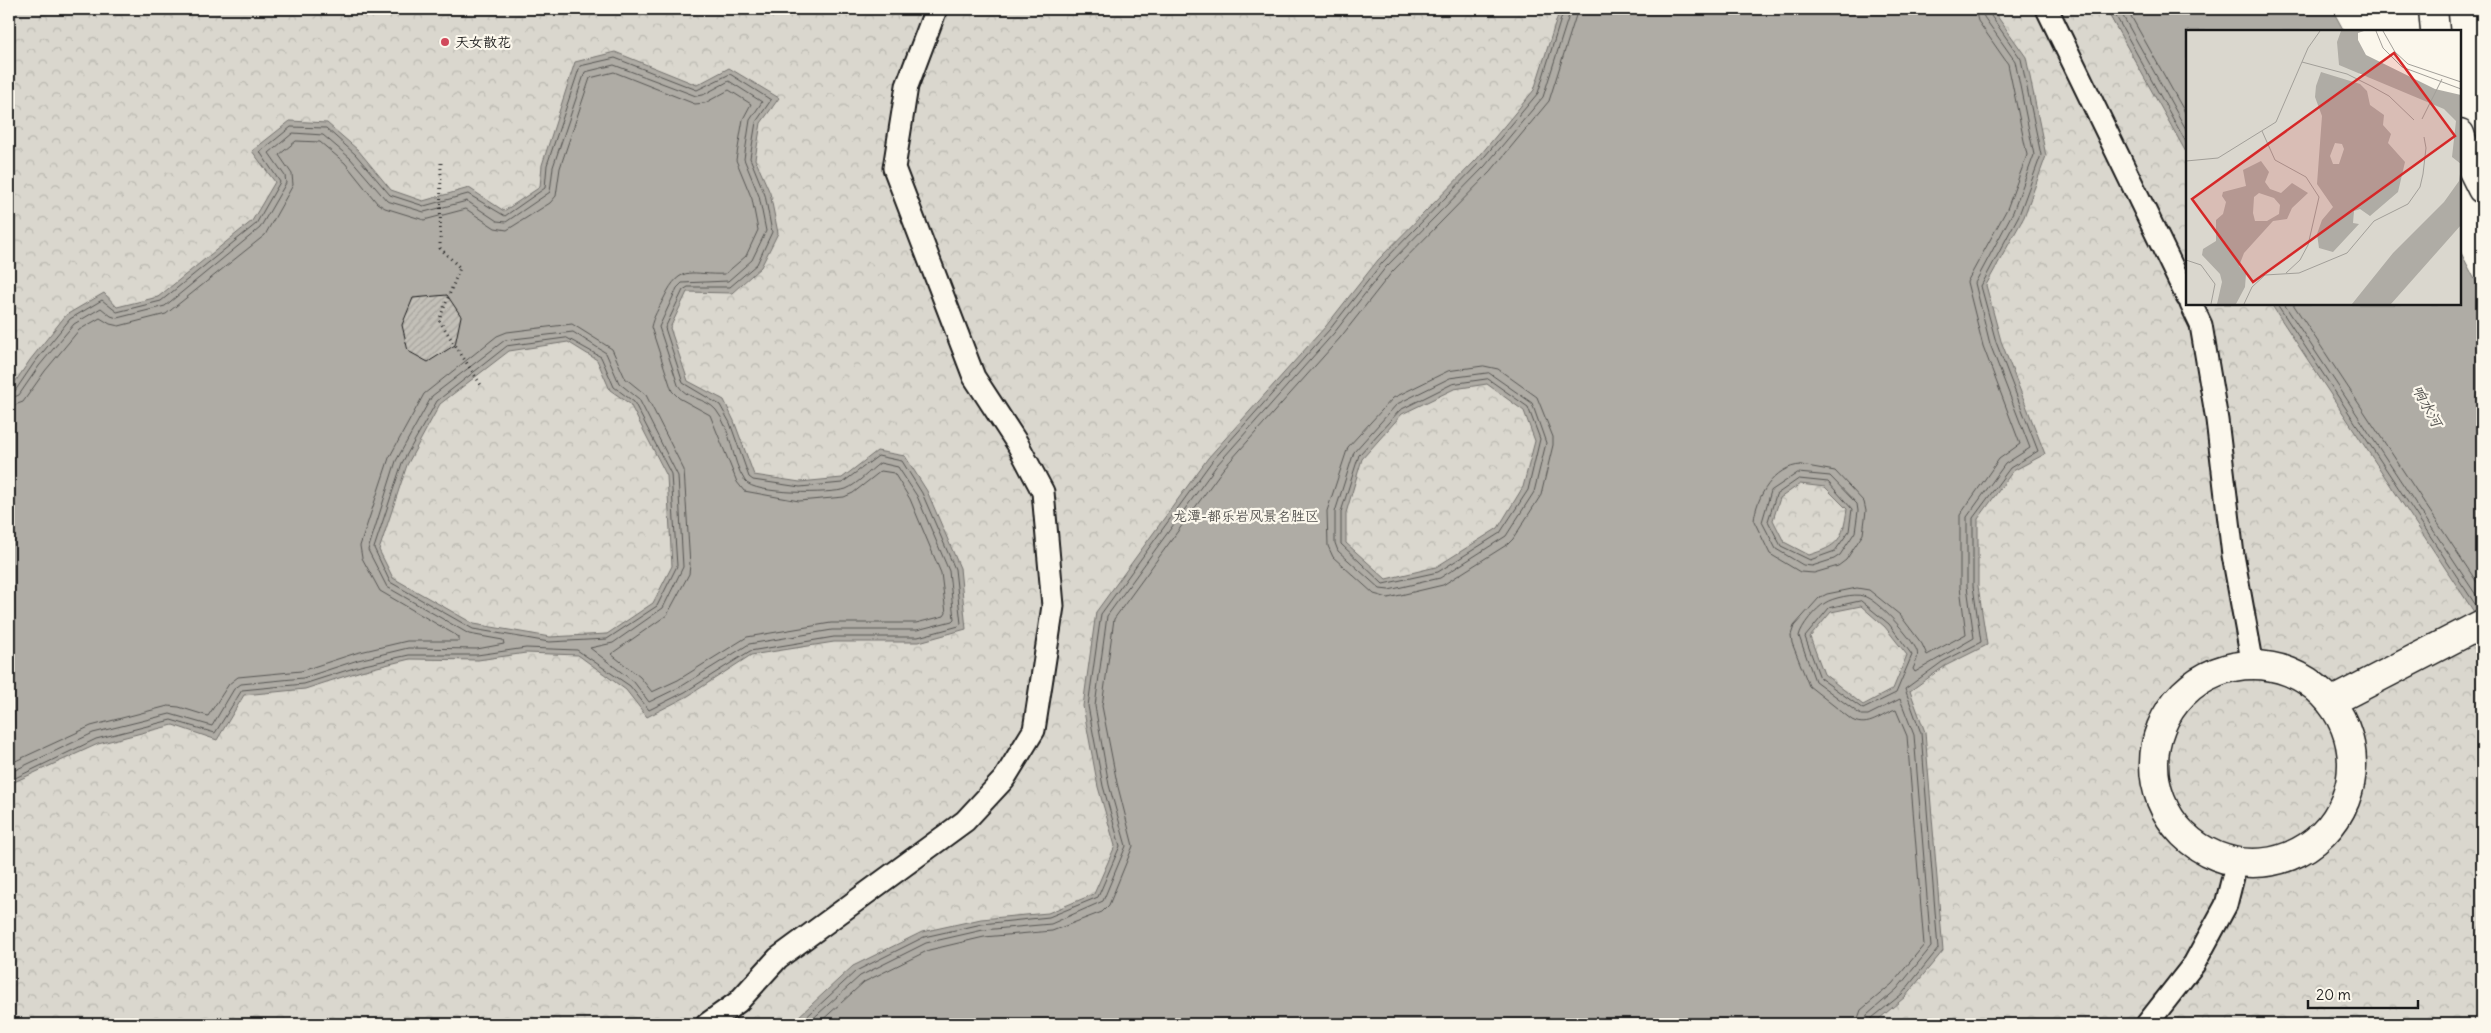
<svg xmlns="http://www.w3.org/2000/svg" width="2491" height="1033" font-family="Delius,'LXGW WenKai TC',sans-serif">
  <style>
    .forest { fill: url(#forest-crowns); stroke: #7b7a75 }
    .water { fill: #afaca5; stroke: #74726e; fill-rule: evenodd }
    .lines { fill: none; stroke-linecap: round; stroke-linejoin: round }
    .shore { stroke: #575653; stroke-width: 1 }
    .building { fill: url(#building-hatch); stroke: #1c1c1c }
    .lane-casing { stroke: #1c1c1c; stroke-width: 25 }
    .street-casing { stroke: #1c1c1c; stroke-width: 31 }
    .secondary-casing { stroke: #1c1c1c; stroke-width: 31 }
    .path { stroke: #1c1c1c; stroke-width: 3; stroke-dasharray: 1 4; stroke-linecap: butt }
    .lane { stroke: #fbf7ec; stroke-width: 21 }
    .street { stroke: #fbf7ec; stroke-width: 28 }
    .secondary { stroke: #fbf7ec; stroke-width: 28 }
    .poi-dot { fill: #d1495b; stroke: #fbf7ec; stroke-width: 2 }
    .labels { text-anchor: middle; stroke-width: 4.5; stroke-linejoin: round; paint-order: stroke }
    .poi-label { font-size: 14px; fill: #1c1c1c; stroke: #fbf7ec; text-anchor: start }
    .park-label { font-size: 14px; fill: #555451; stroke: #fbf7ec }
    .water-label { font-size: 15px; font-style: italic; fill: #575653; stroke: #fbf7ec }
    .inset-road { fill: none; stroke: #a29f99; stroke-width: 1 }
    .view { fill: #d62828; fill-opacity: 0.15; stroke: #d62828; stroke-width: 2.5 }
    .inset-edge { fill: none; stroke: #1c1c1c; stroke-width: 2.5 }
  </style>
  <defs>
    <pattern id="forest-crowns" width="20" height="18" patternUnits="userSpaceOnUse" patternTransform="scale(1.25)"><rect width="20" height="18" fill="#dad7ce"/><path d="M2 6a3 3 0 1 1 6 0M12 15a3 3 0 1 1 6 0" fill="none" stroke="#bab8b0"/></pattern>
    <pattern id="building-hatch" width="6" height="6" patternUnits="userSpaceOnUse" patternTransform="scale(1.25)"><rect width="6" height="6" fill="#c3c0b8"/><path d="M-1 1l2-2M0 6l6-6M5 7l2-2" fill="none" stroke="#a7a49e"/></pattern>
  </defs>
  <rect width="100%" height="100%" fill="#fbf7ec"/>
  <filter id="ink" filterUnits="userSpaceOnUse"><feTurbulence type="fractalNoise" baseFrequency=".02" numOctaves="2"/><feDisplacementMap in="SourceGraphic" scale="10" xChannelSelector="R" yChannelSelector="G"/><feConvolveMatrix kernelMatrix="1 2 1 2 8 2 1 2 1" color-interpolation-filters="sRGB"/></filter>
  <g filter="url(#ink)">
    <path class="forest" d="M9 9H2106L2136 62 2187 121V304H2345L2482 462V1024H9Z"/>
    <path class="water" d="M1560 9H1992L2026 57 2046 156 2024 217 1986 285 2001 341 2045 454 2013 471 1978 519V586L1987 645 1945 666 1910 691 1925 732 1943 951 1905 997 1873 1024H794L797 1018 853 966 922 932 981 919 1048 913 1094 894 1115 846 1098 787 1083 706 1096 612 1208 458 1326 326 1378 260 1477 159 1534 90ZM1487 384 1524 411 1535 441 1523 487 1498 528 1436 567 1386 579 1346 543V513L1362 459 1402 414 1454 389ZM1800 484 1825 487 1847 509C1843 540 1838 546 1809 555L1784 542 1773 520 1780 498ZM1861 606 1885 627 1907 655 1893 689 1863 705 1824 674 1810 637 1831 612Z
      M2106 9H2332L2344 31H2187V154Z
      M615 52 697 85 729 68 779 98 761 123 755 159 770 193 778 233 761 267 732 293 687 292 670 328 688 381 724 400 734 421 754 475 800 482 842 478 877 451 905 456 927 491 960 568 966 629 919 642H834L751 655 688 696 647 717 626 690 578 655 526 653 478 660 410 659 361 671 305 689 244 695 217 740 173 725 98 744 14 782 9 789V391L30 360 66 315 104 293 117 307 158 297 252 221 275 182 252 151 290 121 327 123 358 150 391 190 423 201 469 188 504 211 540 187 542 165 575 62ZM568 342 597 360 610 390 630 404 667 476 672 566 653 603 607 634 550 637 474 624 393 578 379 550 407 465 440 404 509 351Z
      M2460 251 2482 293V624L2271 304H2460Z"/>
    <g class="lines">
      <path class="shore" d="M2112 9 2187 144
        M2119 9 2187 131
        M2127 9 2187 116
        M2277 304 2479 610
        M2284 304 2482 604
        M2293 304 2482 590
        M567 338 601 357 614 387 634 402 671 474 677 566 657 606 607 639 549 642 473 629 390 582 374 548 402 463 437 401 507 346Z
        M1484 366 1498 369 1537 397 1553 437V445L1541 495 1513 539 1508 544 1443 585 1388 598 1374 594 1333 557 1328 546 1327 511 1348 447 1393 398 1448 371Z
        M1489 373 1532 403 1546 443 1534 492 1506 536 1440 578 1389 590 1380 589 1338 551 1335 543V512L1354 452 1397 404 1450 378Z
        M1488 379 1528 407 1540 439 1528 490 1500 533 1438 572 1383 584 1341 544V512L1359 455 1400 410 1452 384Z
        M9 393 15 391 34 363 70 319 102 300 117 312 161 301 256 224 280 182 260 152 291 127 326 128 355 154 390 195 424 206 468 194 505 216 545 188 547 165 580 66 615 58 697 90 730 74 771 100 756 122 750 158 765 195 772 232 757 264 730 287H688L683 290 665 328 683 383 720 405 730 423 749 477 753 480 800 487 842 483 878 456 902 461 922 493 955 569 961 624 959 626 918 637H834L750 651 685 692 649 710 630 686 577 650 526 648 477 655H409L360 666 304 684 242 690 215 733 171 720 96 739 9 781
        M9 399 19 395 39 366 74 324 101 308 111 316 117 318 165 306 260 228 286 183 285 176 269 153 293 133 323 135 350 158 387 201 424 212 467 201 497 221 506 222 550 192 553 167 585 72 614 65 696 96 703 95 729 81 762 102 750 120 744 159 759 196 766 231 752 260 728 281 682 283 677 288 659 327 678 385C686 399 706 398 716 410 732 430 731 460 745 481 754 495 831 494 846 489 858 484 869 471 880 463L898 467 917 496 949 571 954 619 952 621 917 630H832L749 644 682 686 649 702 634 682 590 648 613 643 663 608 683 567 678 476 639 399 619 383 606 353 573 332 505 340 432 396 396 461 368 550 387 587 469 634 503 640 504 644 477 649 408 648 358 660 303 678 241 684 234 689 212 726 170 714 93 733 9 773
        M9 407 23 402 45 371 79 330 100 318 110 324 119 326 166 314 265 235 293 185 292 174 279 155 296 141 320 142 345 163 377 203 385 208 424 220 466 209 495 228 507 230 550 203 556 196 560 168 590 78 614 72 695 104 705 103 729 90 751 104 743 119 736 160 752 199 758 230 746 256 725 274C692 276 681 262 664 298 659 308 653 317 651 327L672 391 679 398 710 415 737 482 744 491 799 501 844 497 853 493 881 471 894 473 910 499 941 573 946 613 944 616 916 623H831L747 637 678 680 652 692 640 677 611 654 667 615 689 574 690 565 684 470 646 395 625 378 612 349 572 324 507 332 497 336 424 394 389 458 360 546 362 558 380 591 459 637V641H407L356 653 301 671 238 677 229 684 208 716 179 707 168 706 91 726 9 764
        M1801 465 1835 471 1864 502 1866 511 1863 534 1846 560 1838 566 1814 573 1800 572 1770 554 1754 521C1756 497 1774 466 1801 465Z
        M1798 473 1830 476 1857 504 1858 511 1855 532 1840 555 1834 559 1812 566 1803 565 1776 549 1762 522 1771 491Z
        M1799 479 1828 482 1852 509 1849 531 1835 551 1810 560 1781 546 1768 521 1776 495Z
        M1861 601 1889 624 1912 655 1896 693 1863 709 1820 678 1805 637 1829 608Z
        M799 1024 856 971 924 937 982 924 1049 917 1098 897 1120 846 1103 786 1088 706 1101 614 1212 461 1330 329 1382 263 1480 162 1538 93 1564 9
        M807 1024 860 976 926 943 983 930 1051 924 1103 901 1126 846 1109 785 1095 706 1107 616 1217 465 1334 333 1386 267 1485 166 1543 97 1571 9
        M818 1024 864 982 929 950 984 937 1052 931 1102 912 1109 905 1133 846 1117 783 1102 706 1114 619 1223 469 1340 338 1392 272 1491 171 1549 101 1578 9
        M1856 1024 1861 1010 1892 984 1924 945 1907 736 1896 710C1881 714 1869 729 1852 720L1809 686 1792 643 1791 635 1794 626 1819 598 1827 594 1857 588 1869 590 1900 615 1922 644 1927 655 1966 634 1960 587V515L1999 459 2020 444 1983 346 1967 282 2007 209 2027 155 2008 64 1978 21 1975 9
        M1864 1024 1867 1015 1897 989 1931 947 1914 735 1900 699 1868 715H1861L1815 681 1799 636C1801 626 1816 608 1825 603 1832 598 1855 593 1863 596 1877 599 1912 638 1917 651 1919 657 1915 664 1913 669L1915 672 1974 638 1967 586V517L2005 464 2030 448 1990 344 1975 283 2013 212 2034 155 2015 61 1984 17 1982 9
        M1870 1024 1872 1018 1902 994 1938 949 1921 733 1905 689 1942 662 1981 642 1973 586V518L2010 468 2038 451 1996 342 1981 286 2019 215 2041 155 2021 59 1989 13 1988 9"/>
    </g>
    <path class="building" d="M447 295 461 316 455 345 428 362 408 351 402 325 413 298Z"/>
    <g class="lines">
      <defs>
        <path id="lane" d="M2047 9 2187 297
          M2191 304 2201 325 2217 420 2233 555 2253 666
          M707 1024 738 1002 778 958 965 821 1004 779 1034 730 1053 606 1043 492 1017 443 974 377 894 168 907 86 936 9
          M2147 1024 2194 964 2226 905 2237 861"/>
        <path id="street" d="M2154 764a99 99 0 1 1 198 0a99 99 0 1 1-198 0Z
          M2331 702 2482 624"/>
        <path id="secondary" d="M2433 9 2435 31
          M2460 134 2471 167 2482 189"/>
      </defs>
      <use href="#lane" class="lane-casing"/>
      <use href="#street" class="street-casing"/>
      <use href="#secondary" class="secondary-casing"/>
      <path class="path" d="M441 163 440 248 460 268 439 320 481 385"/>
      <use href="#lane" class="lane"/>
      <use href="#street" class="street"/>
      <use href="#secondary" class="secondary"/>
    </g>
  </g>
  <circle class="poi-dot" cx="445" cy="42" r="5"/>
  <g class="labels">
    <g class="poi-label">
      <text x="455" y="47">天女散花</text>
    </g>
    <g class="park-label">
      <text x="1246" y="521">龙潭-都乐岩风景名胜区</text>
    </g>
    <g class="water-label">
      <text transform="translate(2427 406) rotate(61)" y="5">响水河</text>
    </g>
  </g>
  <g transform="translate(2186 30)">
    <rect width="275" height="275" fill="#fbf7ec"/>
    <path d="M0 1H155L174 45 275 66V274H0Z" fill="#dad7ce"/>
    <path d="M155 1H178L172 3V10L180 25 249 59 275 65V134L266 127 270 91 258 79 153 35 151 12ZM135 42 174 54 181 61 184 75 198 85 197 95 205 104 202 113 219 132 212 162 184 186 174 179 168 181 167 193 173 194 147 222 133 218 131 204 136 190 147 177 131 154 136 86 129 67 130 56ZM149 113 156 114 158 119 153 134H147L144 126ZM75 131 83 142 79 152 84 159 95 163 106 153 122 163 106 178 101 189 87 191 58 223 53 236 60 244 59 257 50 274H31L36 252 34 244 16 225 17 219 30 211V190L37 184 40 172 36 166 37 162 60 156 57 140ZM73 163 88 168 94 175 93 184 81 191H69L67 183 68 167ZM275 137V195L205 274H166L207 223 258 172 273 151Z" fill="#afaca5" fill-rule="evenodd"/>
    <path class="inset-road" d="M190 1 197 18 216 37 275 59M197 1 209 22 222 34 275 52M116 32 161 44 185 56 203 66 228 90M236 89 256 49M76 101 89 130 120 147 133 167 122 215 114 230 100 243M0 131 32 128 90 92 122 18 134 1M0 230 15 235 29 254 25 274M58 274 66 257 79 245 113 243 161 223 188 191 222 174 234 157 237 144 240 118 238 107"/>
    <path class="view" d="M208 23 269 106 67 252 6 169Z"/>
    <rect width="275" height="275" class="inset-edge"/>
  </g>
  <rect width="2491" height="1033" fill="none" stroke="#fbf7ec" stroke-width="30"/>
  <rect x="15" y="15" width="2461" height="1003" fill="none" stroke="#1c1c1c" stroke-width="2" filter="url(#ink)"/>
  <path d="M2308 1000v8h110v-8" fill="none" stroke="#1c1c1c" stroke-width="2.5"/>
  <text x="2316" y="1000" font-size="15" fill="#1c1c1c" stroke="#fbf7ec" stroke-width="4" paint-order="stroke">20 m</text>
</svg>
